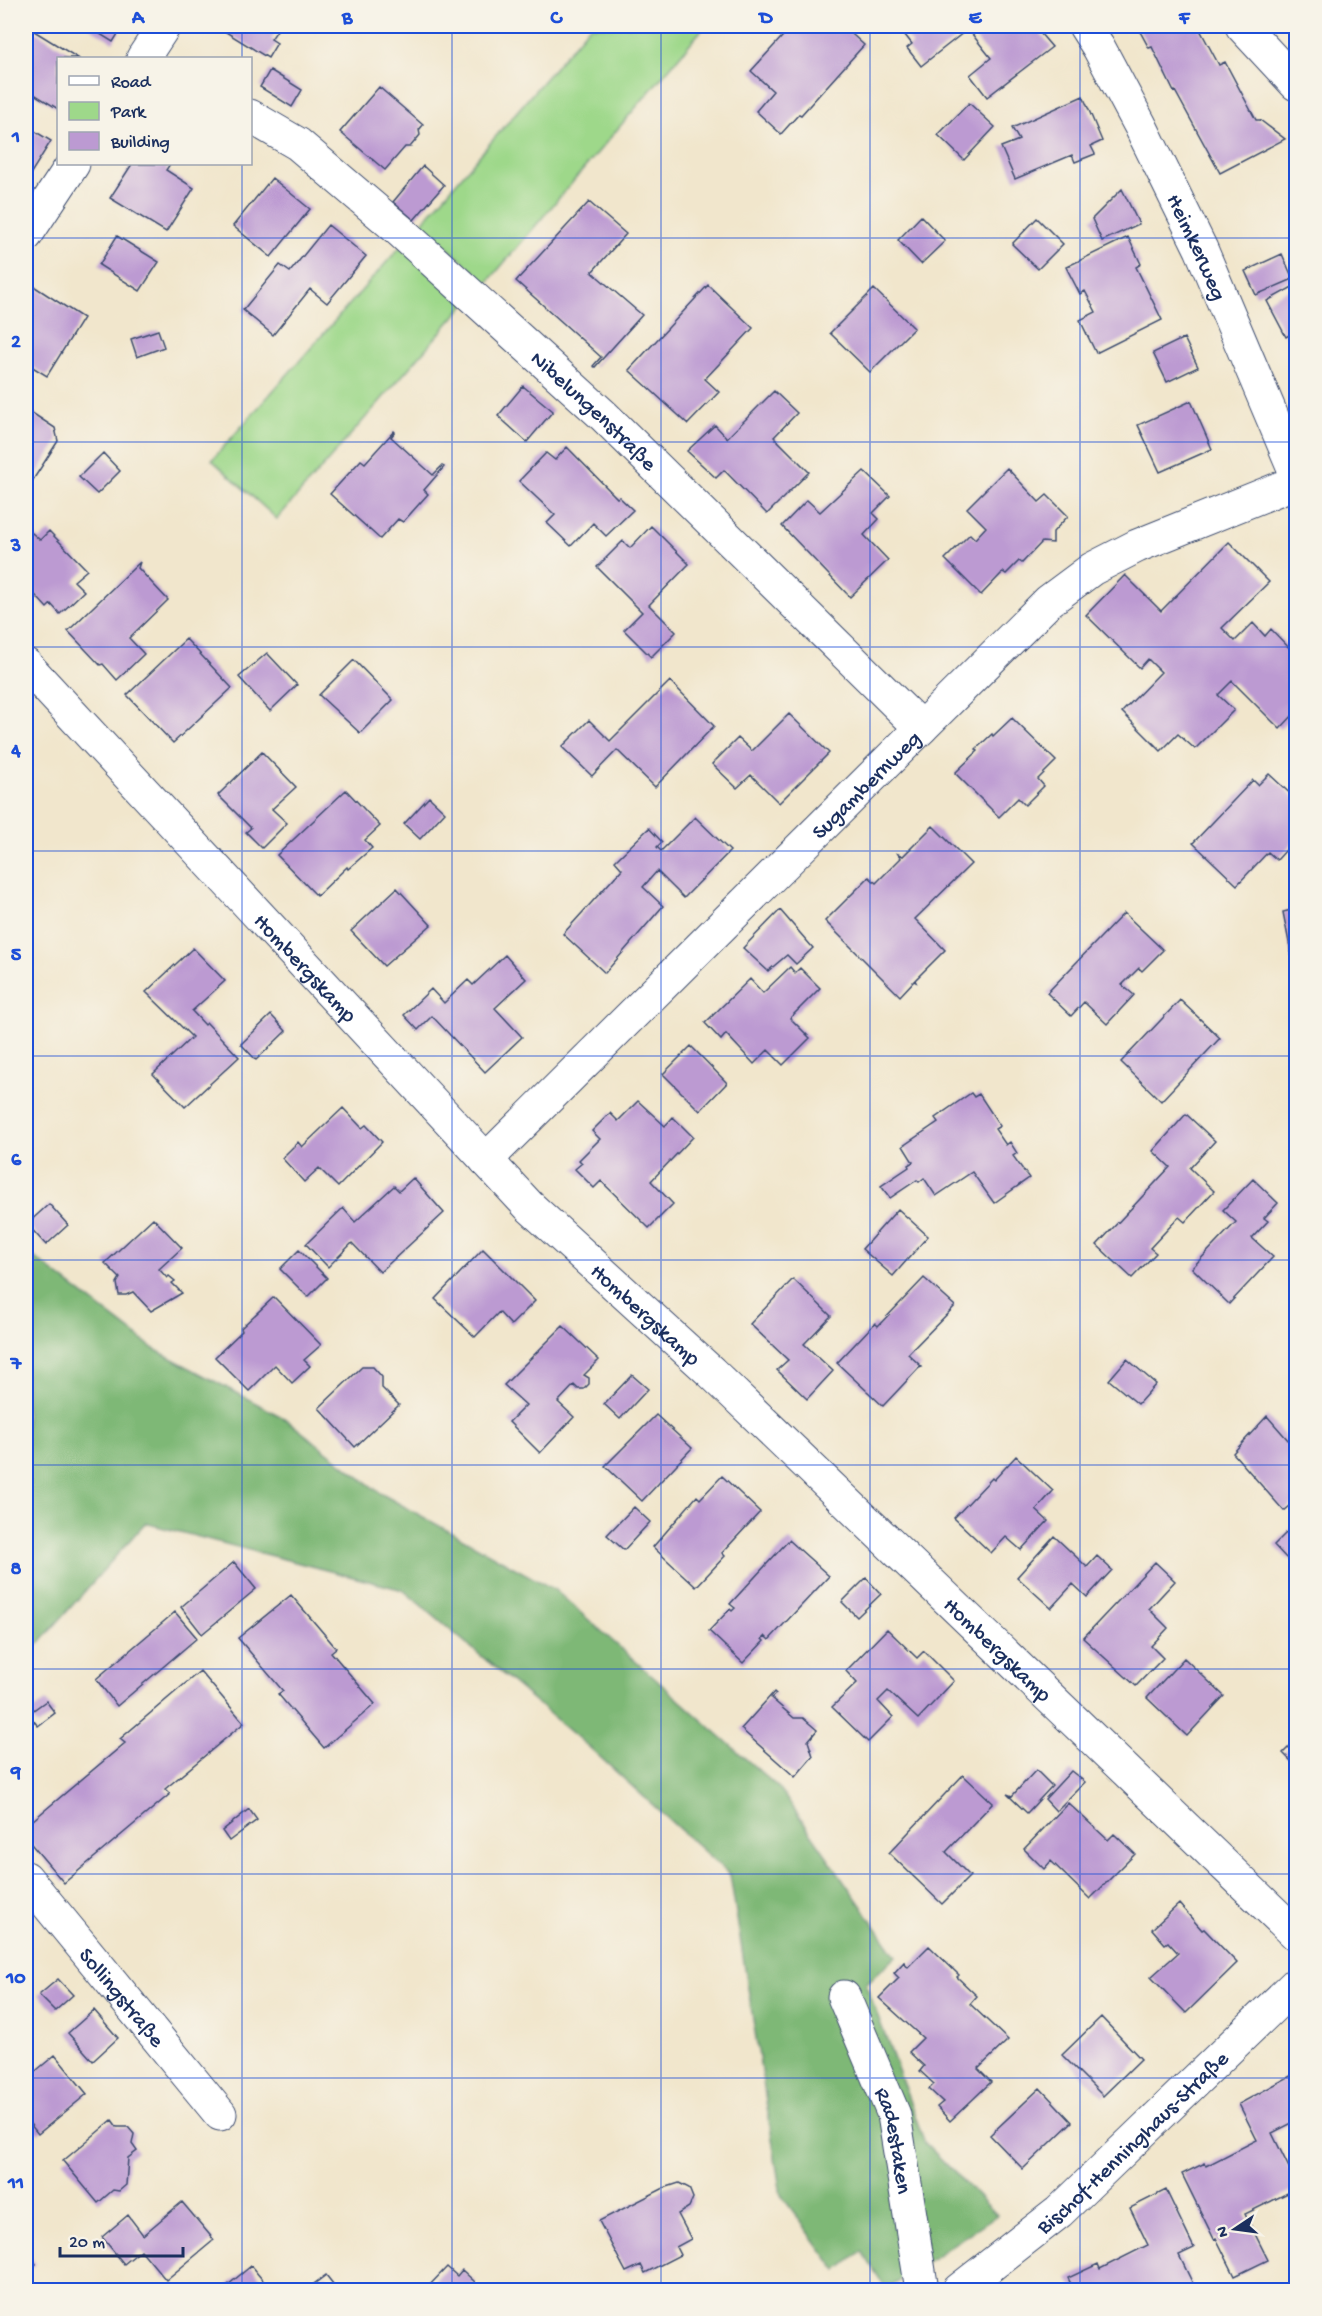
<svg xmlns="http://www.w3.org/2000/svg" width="1322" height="2316" font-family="'Gochi Hand',sans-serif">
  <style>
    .green { fill: #9ed88a; stroke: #5c8474; stroke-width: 1.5 }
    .forest { fill: #7eb876; stroke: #4c746a; stroke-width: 1.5 }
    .building { fill: #bc9ad2 }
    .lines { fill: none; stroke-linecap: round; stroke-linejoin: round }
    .minor-casing { stroke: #3b4a6e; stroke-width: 35 }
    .minor { stroke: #fff; stroke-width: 33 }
    .grid { fill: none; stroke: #1d4ed8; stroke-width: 1.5; stroke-opacity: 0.55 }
    .labels { text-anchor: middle; stroke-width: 4.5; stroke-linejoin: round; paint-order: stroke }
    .street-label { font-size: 22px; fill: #1b2f5e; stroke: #f7f3e8 }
    .neatline { fill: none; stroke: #1d4ed8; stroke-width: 2 }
    .grid-label { font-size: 20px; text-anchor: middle; font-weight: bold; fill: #1d4ed8 }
  </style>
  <rect width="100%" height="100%" fill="#f7f3e8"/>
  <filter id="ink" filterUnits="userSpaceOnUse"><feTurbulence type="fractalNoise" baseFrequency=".0167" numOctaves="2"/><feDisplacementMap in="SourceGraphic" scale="12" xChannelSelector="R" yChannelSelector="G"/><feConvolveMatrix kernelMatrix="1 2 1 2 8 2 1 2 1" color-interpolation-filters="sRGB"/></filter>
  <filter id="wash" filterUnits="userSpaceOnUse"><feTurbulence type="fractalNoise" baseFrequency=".008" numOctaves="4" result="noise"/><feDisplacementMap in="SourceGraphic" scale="24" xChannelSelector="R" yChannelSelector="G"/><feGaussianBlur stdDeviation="1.35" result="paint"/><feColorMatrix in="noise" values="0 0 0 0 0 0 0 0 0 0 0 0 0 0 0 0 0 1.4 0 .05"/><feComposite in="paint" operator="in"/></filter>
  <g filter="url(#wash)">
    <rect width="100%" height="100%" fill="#f1e6cc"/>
    <path class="green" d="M590 26H705L487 283 421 224Z
      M400 247 465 304 277 519 212 460Z"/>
    <path class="forest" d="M26 1251 154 1349 284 1418 380 1493 555 1590 781 1790 896 1956 866 1984 925 2143 997 2215 886 2289 862 2251 837 2271 781 2195 730 1875 590 1748 403 1590 145 1523 26 1658Z"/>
    <g id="blocks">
      <path class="building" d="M26 26 78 58H58V109L26 89Z
        M87 26H123L113 42Z
        M223 26H280L271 39 277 43 268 58 221 29Z
        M792 26H843L864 45 801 115 799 114 781 134 756 111 773 91 751 71Z
        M905 26H1034L1052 47 987 97 970 75 991 58 968 29 921 66 907 48 912 44 901 30Z
        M1137 26H1180L1181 29 1188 26H1198L1219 65 1225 62 1256 120H1260L1285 139 1220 173 1175 91 1174 92 1152 47 1149 48Z
        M270 70 302 90 292 107 260 87Z
        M379 87 423 125 419 130 420 135 410 147H405L385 170 340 132Z
        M1083 96 1102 141 1091 146 1095 154 1075 162 1072 155 1015 179 1001 147 1019 140 1012 128Z
        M969 103 995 127 964 160 938 135Z
        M26 126 51 141 26 181Z
        M132 164H170L166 170 194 188 166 232 110 198Z
        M423 166 444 185 414 220 393 202Z
        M272 178 310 209 271 257 233 226Z
        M1122 189 1139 224 1102 241 1092 219Z
        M589 202 626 234 592 272 642 315 595 367 593 366 601 357 516 281Z
        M921 216 945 241 921 264 898 240Z
        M1037 218 1063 244 1038 269 1012 244Z
        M328 225 366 256 327 303 310 289 273 335 243 310 280 265 290 272Z
        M117 236 159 262 140 291 99 265Z
        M1128 237 1141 264 1136 267 1162 320 1096 353 1080 320 1096 312 1085 291 1080 294 1066 267Z
        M1282 254 1293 279 1256 295 1245 271Z
        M32 285 83 318 47 376 26 363V296Z
        M708 285 753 328 705 379 719 392 688 424 629 370Z
        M1296 285V331L1286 337 1267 301Z
        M874 289 914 328 870 372 830 333Z
        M158 330 164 347 137 357 131 339Z
        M1184 338 1198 367 1167 382 1153 353Z
        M523 386 553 411 527 442 498 416Z
        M774 391 797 413 774 437 809 472 767 514 724 470 716 478 687 451 715 425 727 438Z
        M1191 401 1212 449 1160 472 1138 425Z
        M26 409 55 428 58 441 31 483 26 480Z
        M394 431 395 432 391 437 433 475 442 466 444 467 424 490 428 494 403 522 398 519 380 539 330 494 361 460 365 463Z
        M567 447 617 498 619 497 633 510 606 536 593 523 571 546 547 523 555 515 519 481 546 453 555 460Z
        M103 453 120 471 97 494 79 477Z
        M1007 468 1039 502 1047 495 1068 516 1053 532V543L1042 542 1022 563 1019 561 1006 574 1003 572 981 595 945 559 970 534 975 539 986 527 967 508Z
        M864 471 890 496 873 513 879 519 864 535 888 560 850 597 782 526 807 500 820 512Z
        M651 526 689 564 649 605 676 632 651 657 624 630 642 612 597 567 623 541 630 548Z
        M49 531 87 570 74 581 84 591 60 614 51 604 47 608 26 585V554L28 552 26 550V539L32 533 40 540Z
        M1229 542 1269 582 1222 628 1235 641 1253 623 1265 636 1271 629 1296 655 1294 665 1296 667V712L1280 729 1232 681 1218 695 1234 710 1195 749 1178 734 1161 751 1122 712 1161 672 1148 659 1140 668 1086 615 1125 575 1161 611Z
        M140 562 138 568 168 600 129 638 144 654 117 680 103 664 100 665 68 631Z
        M186 639 232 688 173 743 127 695Z
        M267 653 297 685 270 711 239 677Z
        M354 660 393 700 360 733 319 695Z
        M670 681 714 726 655 787 617 750 592 776 562 747 589 720 610 741Z
        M789 714 829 753 779 803 751 775 737 788 712 764 738 738 752 751Z
        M1012 718 1056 761 1038 779 1044 786 1025 805 1018 798 999 817 955 773 978 751 976 749 992 734 993 736Z
        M262 752 296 787 272 809 287 823 262 848 246 832 251 828 218 795Z
        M1269 774 1296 799V839L1277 860 1268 852 1237 885 1193 843 1253 780 1258 785Z
        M346 790 380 826 365 840 372 848 348 869 347 867 317 896 277 855Z
        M429 797 445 812 420 839 404 824Z
        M695 817 730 851 684 898 657 871 643 887 663 906 605 973 563 934 622 869 615 861 649 828 662 842 657 847 661 851Z
        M933 826 971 864 915 919 945 950 915 980 916 982 914 981 900 996 825 921 869 877 876 883 901 858 898 854 903 856Z
        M397 888 431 925 384 966 351 931Z
        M1296 909V973H1295L1283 912Z
        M780 910 813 948 796 964 787 955 768 971 743 948Z
        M1124 913 1163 950 1142 971 1139 968 1122 985 1134 995 1107 1024 1084 1002 1071 1016 1047 993Z
        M193 948 225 981 192 1011 205 1025 207 1023 239 1057 185 1107 153 1074 192 1037 146 992Z
        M505 955 526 979 495 1008 522 1037 485 1072 432 1016 418 1030 404 1015 431 989 444 1003 468 980 473 985Z
        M790 967 795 973 800 968 820 988 790 1018 810 1038 783 1065 768 1050 754 1064 726 1034 721 1040 705 1023 750 979 763 993Z
        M1180 1000 1220 1038 1161 1101 1121 1062Z
        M271 1015 286 1031 256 1060 241 1044Z
        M691 1046 727 1083 700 1111 663 1074Z
        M971 1093 974 1097 979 1094 1000 1126 995 1129 1006 1145 1010 1142 1017 1153 1013 1156 1029 1178 994 1203 972 1172 936 1196 924 1178 919 1182 917 1180 890 1198 881 1186 909 1167 908 1165 913 1162 903 1146 938 1122 935 1118Z
        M638 1101 665 1126 673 1117 693 1137 651 1181 673 1204 649 1228 601 1181 594 1188 575 1169 582 1163 579 1160 600 1139 592 1131 610 1113 618 1121Z
        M343 1108 362 1128 366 1125 382 1142 338 1187 319 1168 304 1182 282 1158 298 1142 302 1147Z
        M1186 1114 1215 1141 1190 1168 1214 1191 1185 1222 1179 1217 1150 1248 1156 1253 1132 1278 1097 1245 1170 1167 1153 1151Z
        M413 1178 444 1213 380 1272 352 1243 328 1267 306 1244 343 1208 355 1222 394 1186 399 1191Z
        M1253 1179 1278 1203 1264 1218 1268 1221 1252 1238 1273 1257 1229 1304 1192 1268 1236 1222 1223 1210Z
        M49 1204 68 1225 46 1245 27 1224Z
        M898 1209 928 1236 893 1276 862 1249Z
        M153 1218 182 1248 159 1269 167 1278 169 1276 175 1281 172 1283 182 1293 151 1311 133 1292 126 1295H119L117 1283 120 1278 105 1263Z
        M483 1249 535 1301 511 1325 499 1312 475 1337 435 1299Z
        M299 1250 327 1278 308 1297 280 1269Z
        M924 1278 955 1306 908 1354 922 1367 919 1368 883 1406 837 1363 875 1323 878 1326Z
        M793 1279 831 1316 804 1344 833 1371 807 1399 777 1370 788 1360 750 1324Z
        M274 1297 321 1345 304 1360 310 1366 292 1383 275 1365 249 1391 215 1357 242 1331 241 1328Z
        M563 1326 599 1360 584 1375 589 1378V1384L584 1389H578L574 1385 558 1402 574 1417 540 1453 509 1422 526 1405 504 1385Z
        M1127 1359 1156 1384 1138 1404 1109 1380Z
        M362 1367H373L382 1377V1388L399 1405 355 1447 319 1408Z
        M632 1375 648 1389 620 1419 604 1404Z
        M656 1415 692 1448 642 1501 605 1466Z
        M1267 1416 1296 1449V1501L1284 1511 1233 1453Z
        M1016 1456 1053 1491 1036 1510 1048 1521 1021 1550 1006 1537 991 1553 954 1518 992 1478 994 1480Z
        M722 1476 760 1512 722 1553 725 1556 696 1587 653 1547 697 1496 700 1499Z
        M634 1507 650 1522 624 1550 607 1535Z
        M1291 1528 1296 1533V1552L1288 1560 1274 1545Z
        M1054 1536 1087 1567 1097 1556 1112 1570 1087 1597 1073 1584 1051 1608 1017 1577Z
        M789 1540 829 1576 769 1640 765 1636 762 1639 764 1641 743 1663 709 1631 730 1609 732 1611 735 1608 730 1604Z
        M234 1562 256 1589 202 1634 181 1607Z
        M1155 1562 1175 1581 1149 1609 1168 1628 1151 1646 1163 1658 1136 1686 1083 1638Z
        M866 1578 881 1594 857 1617 842 1602Z
        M291 1595 336 1648 331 1652 375 1704 324 1748 278 1694 283 1691 238 1638Z
        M175 1612 197 1638 117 1706 96 1679Z
        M887 1629 917 1658 924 1651 954 1681 918 1719 888 1691 878 1701 893 1717 868 1742 832 1707 857 1683 846 1671Z
        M1184 1658 1224 1696 1187 1736 1147 1698Z
        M200 1671 244 1723 165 1789 170 1794 64 1883 26 1838V1826L125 1743 120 1739Z
        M774 1692 776 1694 771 1698 794 1718H803L817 1730 808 1741 813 1756 795 1777 741 1729Z
        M46 1701 55 1713 38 1726 28 1714Z
        M1296 1740V1766L1283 1753Z
        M1036 1770 1052 1786 1027 1813 1007 1794 1012 1796Z
        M1071 1771 1085 1782 1056 1811 1045 1799Z
        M963 1775 993 1803 946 1852 970 1876 942 1904 889 1853Z
        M1068 1803 1108 1840 1114 1834 1135 1854 1090 1899 1051 1861 1044 1869 1024 1849Z
        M249 1809 257 1820 229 1841 222 1831Z
        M1179 1904 1202 1930 1204 1929 1237 1963 1186 2013 1151 1977 1178 1953 1168 1942 1165 1944 1152 1929Z
        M929 1946 959 1975 957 1977 977 1996 970 2004 1008 2040 978 2069 991 2082 950 2121 937 2107 943 2102 929 2089 934 2084 920 2071 924 2066 909 2052 923 2038 879 1998 899 1978 894 1973 904 1962 908 1967Z
        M58 1979 73 1995 55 2011 39 1995Z
        M94 2010 118 2038 93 2061 68 2033Z
        M1101 2017 1141 2059 1103 2096 1062 2055Z
        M55 2055 87 2094 38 2134 26 2119V2079Z
        M1296 2073V2118L1293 2120 1294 2122 1272 2133 1296 2182V2189L1245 2214 1268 2260 1235 2276 1216 2238 1214 2239 1182 2174 1205 2163 1206 2166 1257 2140 1239 2104Z
        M1040 2088 1072 2122 1023 2169 990 2135Z
        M112 2120 117 2127H128L134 2134 132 2144 137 2151 128 2158 126 2185 119 2191 113 2190 98 2203 63 2161Z
        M679 2183 689 2188 693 2198 689 2207 678 2214 691 2239 676 2247 680 2255 645 2273 641 2265 626 2272 599 2221 664 2188Z
        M1166 2190 1194 2248 1179 2255 1196 2290H1074L1068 2278 1098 2264 1100 2269 1148 2245 1130 2208Z
        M182 2202 214 2240 166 2280 141 2250 124 2264 102 2237 128 2215 143 2235Z
        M26 2252 36 2264 26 2273Z
        M251 2266 271 2290H222Z
        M447 2267 457 2276 462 2270 475 2282 469 2288 472 2290H414L420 2285 425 2290Z
        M326 2275 337 2289 336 2290H319L314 2284Z"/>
    </g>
  </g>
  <g filter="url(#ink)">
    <use href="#blocks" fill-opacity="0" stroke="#3b4a6e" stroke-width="1.5"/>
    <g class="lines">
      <defs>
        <g id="minor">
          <path id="s1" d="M1085 26 1099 48 1140 125 1201 249 1296 473"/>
          <path d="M1242 26 1296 84"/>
          <path d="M143 58 164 26"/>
          <path id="s2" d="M250 116 298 144 398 229 604 416 921 728"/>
          <path d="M26 235 73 164"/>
          <path id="s3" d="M26 665 529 1206 711 1372 1296 1934"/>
          <path id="s4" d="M486 1160 1049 601 1092 569 1137 546 1296 482"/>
          <path id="s5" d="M26 1878 220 2114"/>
          <path id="s6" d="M844 1997 894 2115 922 2290"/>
          <path id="s7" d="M959 2290 1059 2212 1296 1984"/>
        </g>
      </defs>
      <use href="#minor" class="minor-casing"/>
      <use href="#minor" class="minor"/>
    </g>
  </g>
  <path class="grid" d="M242 26V58M452 26V2290M661 26V2290M870 26V2290M1080 26V2290M242 164V2290M26 238H1296M26 442H1296M26 647H1296M26 851H1296M26 1056H1296M26 1260H1296M26 1465H1296M26 1669H1296M26 1874H1296M26 2078H1296"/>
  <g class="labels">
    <g class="street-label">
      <text dy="8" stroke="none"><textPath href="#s1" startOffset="248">Heimkerweg</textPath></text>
      <text dy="8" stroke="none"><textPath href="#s2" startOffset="454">Nibelungenstraße</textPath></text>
      <text dy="8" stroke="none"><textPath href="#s4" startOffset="534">Sugambernweg</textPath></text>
      <text dy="8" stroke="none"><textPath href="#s3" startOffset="412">Hombergskamp</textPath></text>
      <text dy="8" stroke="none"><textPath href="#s3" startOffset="898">Hombergskamp</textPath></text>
      <text dy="8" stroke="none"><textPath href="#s3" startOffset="1384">Hombergskamp</textPath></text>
      <text dy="8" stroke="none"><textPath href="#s5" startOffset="153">Sollingstraße</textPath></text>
      <text dy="8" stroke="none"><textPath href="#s7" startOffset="228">Bischof-Henninghaus-Straße</textPath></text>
      <text dy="8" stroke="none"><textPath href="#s6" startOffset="153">Radestaken</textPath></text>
    </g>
  </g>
  <rect width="1322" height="2316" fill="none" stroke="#f7f3e8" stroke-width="66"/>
  <rect x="57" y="57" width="195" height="108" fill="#f7f3e8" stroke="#9fa5b1" stroke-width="1.5"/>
  <rect x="69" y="76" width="30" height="9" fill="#ffffff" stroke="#9fa5b1" stroke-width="1.5"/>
  <text x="111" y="87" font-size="18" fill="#1b2f5e">Road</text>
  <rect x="69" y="102" width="30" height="18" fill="#9ed88a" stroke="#9fa5b1" stroke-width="1.5"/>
  <text x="111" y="117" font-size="18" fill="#1b2f5e">Park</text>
  <rect x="69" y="132" width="30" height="18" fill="#bc9ad2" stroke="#9fa5b1" stroke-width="1.5"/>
  <text x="111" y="147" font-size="18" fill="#1b2f5e">Building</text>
  <g transform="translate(1235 2229) rotate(257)" stroke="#f7f3e8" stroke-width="4.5" paint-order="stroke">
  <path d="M0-4.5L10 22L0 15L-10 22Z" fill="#1b2f5e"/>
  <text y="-9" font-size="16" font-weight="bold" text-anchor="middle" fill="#1b2f5e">N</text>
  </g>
  <path d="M60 2247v9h123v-9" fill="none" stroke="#1b2f5e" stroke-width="3"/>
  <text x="69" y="2247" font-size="18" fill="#1b2f5e" stroke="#f7f3e8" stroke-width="4.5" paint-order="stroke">20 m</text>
  <rect x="33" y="33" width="1256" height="2250" class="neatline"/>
  <g class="grid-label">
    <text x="138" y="23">A</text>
    <text x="347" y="23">B</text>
    <text x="556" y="23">C</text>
    <text x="766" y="23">D</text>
    <text x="975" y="23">E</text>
    <text x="1184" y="23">F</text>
    <text x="16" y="142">1</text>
    <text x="16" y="347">2</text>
    <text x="16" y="551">3</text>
    <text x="16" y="756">4</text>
    <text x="16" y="960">5</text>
    <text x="16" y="1165">6</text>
    <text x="16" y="1369">7</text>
    <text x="16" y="1574">8</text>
    <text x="16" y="1778">9</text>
    <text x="16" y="1983">10</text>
    <text x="16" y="2188">11</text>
  </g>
</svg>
